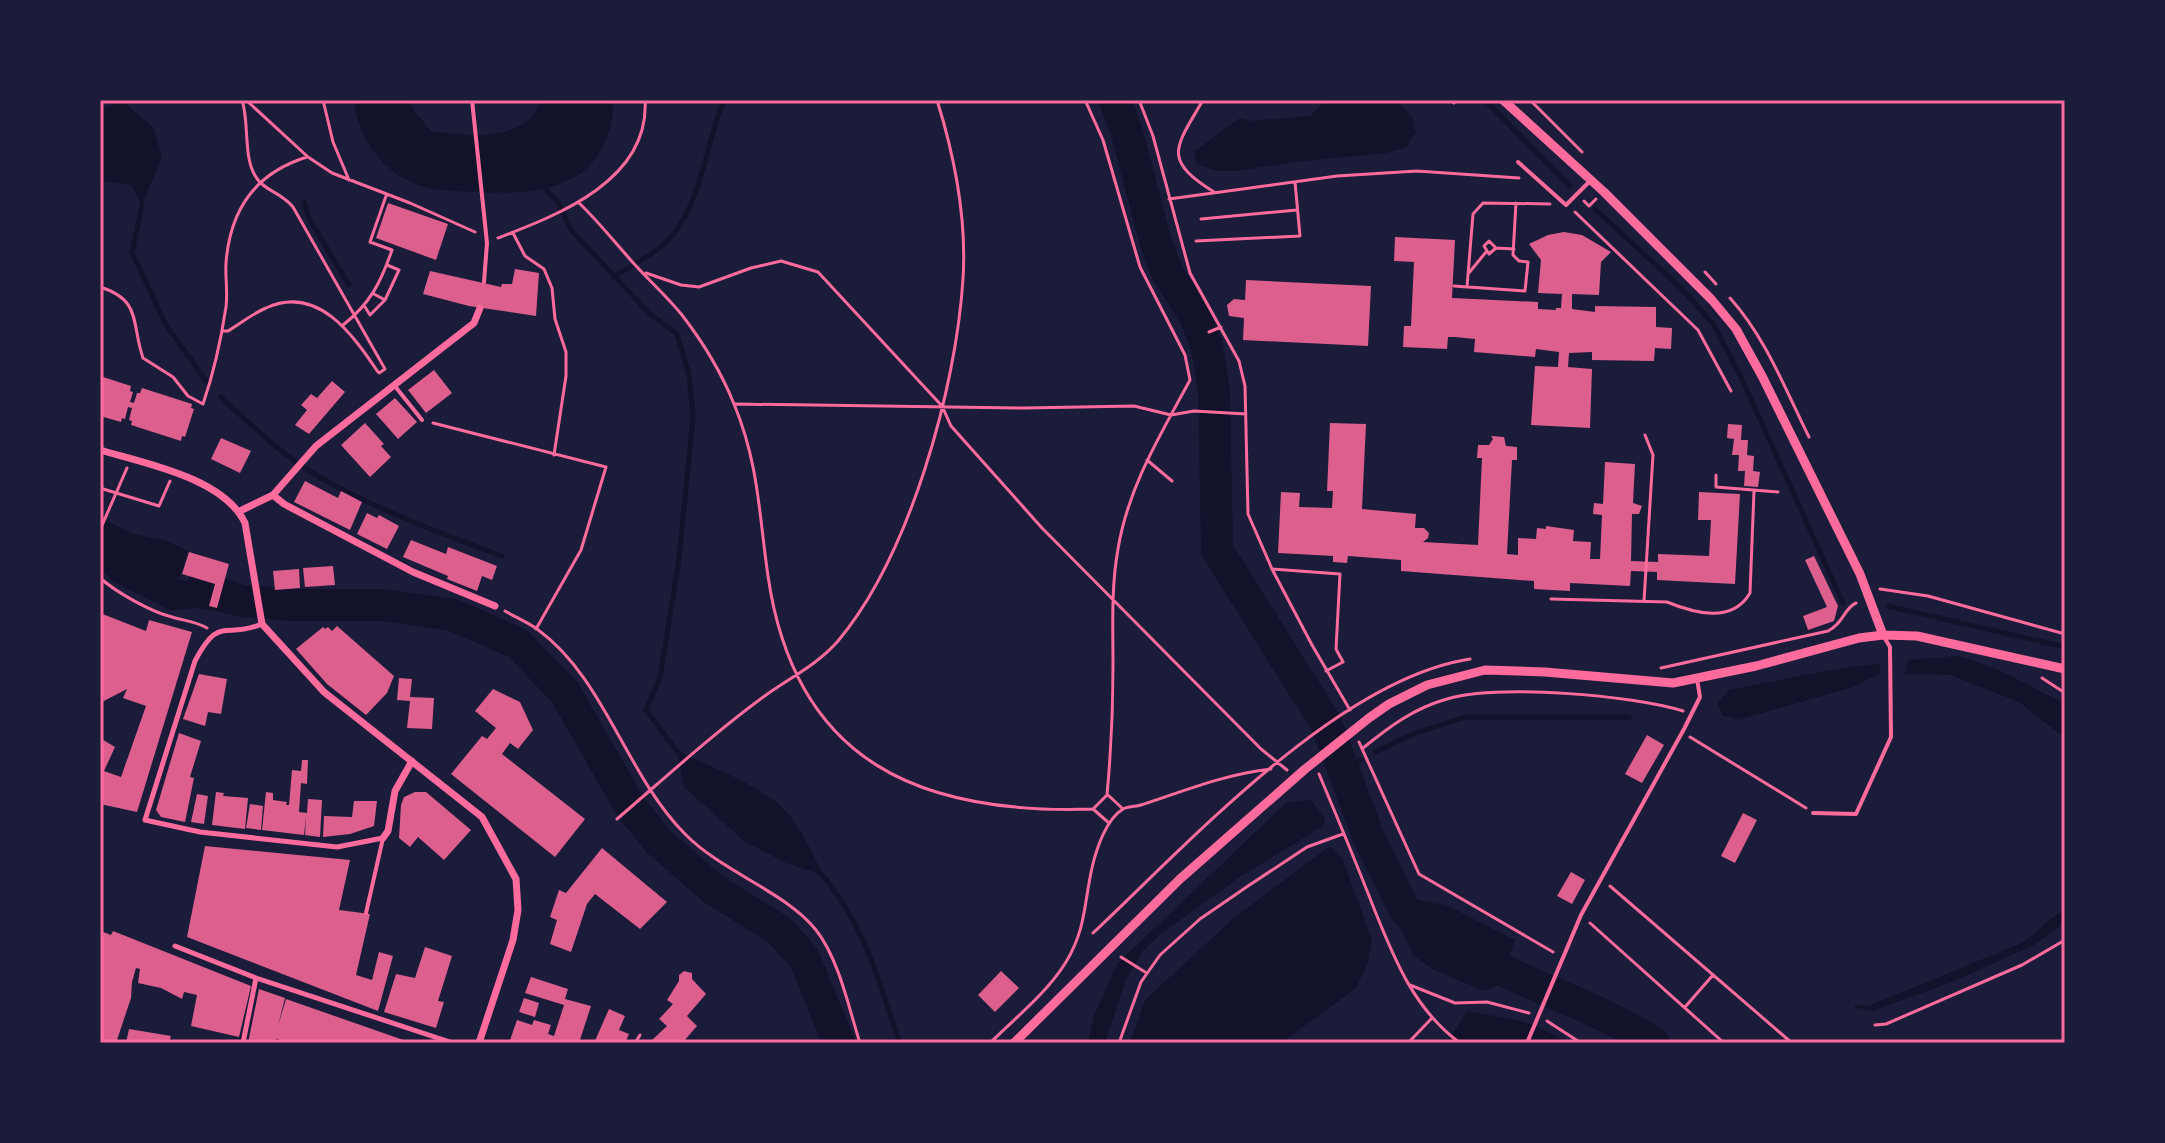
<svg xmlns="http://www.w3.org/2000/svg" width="2165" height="1143" font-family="Cabin,sans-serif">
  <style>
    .water { fill: #12122b }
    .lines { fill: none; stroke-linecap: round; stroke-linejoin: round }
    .stream { stroke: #12122b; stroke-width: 5 }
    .river { stroke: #12122b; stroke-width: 32 }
    .building { fill: #dd5f8e }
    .path { stroke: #ff6b9d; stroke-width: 3 }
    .service { stroke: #ff6b9d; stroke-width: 4 }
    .pedestrian { stroke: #ff6b9d; stroke-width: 5 }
    .minor { stroke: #ff6b9d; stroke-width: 7 }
    .tertiary { stroke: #ff6b9d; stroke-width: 9 }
    .neatline { fill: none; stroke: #ff6b9d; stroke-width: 3 }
  </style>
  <rect width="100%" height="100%" fill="#1b1b3a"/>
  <path class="water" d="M354 100H408L415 112 431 131C468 136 526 144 541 100H614C609 185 549 196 477 192 463 191 448 191 434 189 390 182 358 143 354 100Z
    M1326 100H1397L1412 117 1416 132 1406 147 1386 153 1302 161 1236 171H1217L1197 164 1194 152 1240 118 1253 121 1310 116Z
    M123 102 153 127 162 156 142 205 131 185 100 181V109Z
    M100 517 131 533 167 541 188 551 179 579 240 594 244 613 240 616 198 608 170 610 114 582 100 569Z
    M1959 656 1999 670 2065 704V738L2019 702 1951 675 1905 674 1908 660Z
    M1881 663 1879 674 1853 687 1738 720 1722 715 1717 703 1729 690 1825 671Z
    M677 751C709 766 747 780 776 802 798 820 811 850 823 875L786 863 744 841 684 787Z
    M1310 800 1325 817 1323 826 1238 878 1161 934 1143 951 1125 982 1105 1043H1088L1094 1016 1117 964 1286 803Z
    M1330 846 1342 858 1372 940 1368 962 1356 988 1281 1043H1130L1145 1000 1234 918Z
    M1411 898 1446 905 1515 940 1506 964 1528 972 1519 992 1504 983 1485 991 1434 970 1413 955 1399 925Z
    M2065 908V923L2034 945 1952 982 1872 1011 1854 1008 1856 1005 1868 1006 2022 943Z
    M1467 1011C1509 1020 1528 1017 1566 1043H1506L1492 1039 1488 1043H1446Z"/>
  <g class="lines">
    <path class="stream" d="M1485 100 1570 186
      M548 184 546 190 558 202 571 230 650 314 677 334 689 375 693 417 679 559 660 678 646 710 679 754
      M304 202 309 218 349 285
      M142 205 132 252 166 325 207 382
      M1595 209 1681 288 1713 324 1740 375 1843 603
      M614 277C633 265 655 254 670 238 702 203 706 142 724 100
      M221 397C251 425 281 454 316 475 375 509 439 533 502 556
      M1888 606 2065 647
      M1375 752 1413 734 1465 717H1629
      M1345 770 1361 760
      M820 873C828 880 833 889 839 898 870 942 882 993 900 1043"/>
    <path class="river" d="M1115 100 1127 133 1156 243 1167 272 1196 318 1207 347 1214 391 1217 550 1326 723 1369 838 1405 911 1439 939
      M202 588 242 601 292 605H383L453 615 517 643 564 691 630 806 658 841 713 889 779 930 804 958 839 1043
      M1484 961C1540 990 1601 1009 1654 1043"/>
  </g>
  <path class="building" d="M388 203 448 224 436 260 376 238Z
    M1564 232 1582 235 1611 252 1601 262 1599 295 1572 294V309L1595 312V306L1656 307V327L1672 328 1671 349 1655 348 1654 361 1592 360V352L1569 353 1568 367 1592 369 1590 428 1531 425 1535 366 1558 367 1559 352 1536 349 1535 357 1474 352 1475 339 1455 337H1448L1447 349 1403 347 1404 326H1411L1414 262 1394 261 1395 237 1455 240 1452 298 1538 302V309L1556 310V308H1561L1562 294 1538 293 1541 260 1529 244 1548 235Z
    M515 269 539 273 536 316 469 306 423 294 430 271 501 287 502 284H512Z
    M1246 280 1371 286 1368 346 1243 340 1244 318 1229 316 1227 305 1234 299 1245 300Z
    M434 370 452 393 426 413 408 390Z
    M100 376 131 386 130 391 133 392 130 402 134 403 137 393H140L142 388 192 404 191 408 194 409 185 437 182 436 181 441 131 425 132 421 129 420 132 408 128 407 125 419 122 418 121 422 100 416Z
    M332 381 345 392 309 434 295 425 307 410 301 405 311 394 317 398Z
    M395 398 417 422 398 439 376 414Z
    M365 423 384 444 381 446 391 457 370 477 341 445Z
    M1330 423 1366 424 1362 509 1416 514 1415 528H1424L1429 533 1428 538 1423 542 1478 545 1482 458H1477L1478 445H1489L1493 439 1491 436 1504 437 1506 446 1517 447V460H1512L1507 554 1518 555V538L1536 539 1537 528 1546 529V526L1574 530 1573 541 1591 542 1590 559H1600L1602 515 1593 514 1594 503 1603 504 1605 462 1635 464 1633 503 1642 506 1639 514H1632L1631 561 1658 562V554L1709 556 1711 520H1698L1699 492 1740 494 1735 584 1657 580V572L1631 571 1630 586 1570 583V591L1534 589V581L1401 571V560L1348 556 1347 563 1333 562V556L1278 553 1281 492 1300 493 1299 507 1332 508 1333 491H1327Z
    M1728 424 1742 425 1741 440H1748L1747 455 1754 456 1753 471 1760 472 1758 487 1744 486 1745 471H1738L1739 455H1732L1734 439 1727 438Z
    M221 438 251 451 240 473 211 459Z
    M305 481 338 498 341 491 362 502 350 530 294 502Z
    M367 513 377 518 379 515 399 526 387 549 357 534Z
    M411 540 446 554 448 547 497 566 492 580 482 576 477 591 447 579 448 576 403 557Z
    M189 552 229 564 217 608 209 606 215 584 182 574Z
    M1814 556 1838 606 1834 621 1808 630 1803 616 1827 607 1805 560Z
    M333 566 335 585 305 587 303 568Z
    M299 569 300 588 275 590 273 571Z
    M100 613 146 631 149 620 192 632 137 812 100 804V738L115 747 104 771 121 777 146 706 123 698 127 689 100 703Z
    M337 626 394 676 387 693 366 715 327 684 296 649 323 627 325 629 328 627 332 631Z
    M199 674 227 679 221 714 208 712 205 726 183 719Z
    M399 678 412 679 410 697 434 698 432 729 407 728 410 701 397 700Z
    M493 689 520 702 533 730 518 749 510 743 502 754 585 819 555 857 451 774 482 736 487 739 496 728 475 711Z
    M179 733 201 741 190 777 194 778 185 822 161 817 156 810Z
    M1647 735 1664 745 1642 783 1625 774Z
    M302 760H308L307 784 301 783 299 812 307 813 308 799 322 800 320 837 305 835 306 816 304 835 262 830 266 792 273 793V800L287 802 286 805H289L292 770 301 771Z
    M216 792 224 793 223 796 248 798 245 829 212 825Z
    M415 792H426L471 830 444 860 418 837 410 847 399 838 401 805 404 797Z
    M197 794 208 796 204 824 191 822Z
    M354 801H377L374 826 350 834 323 837 324 816 352 817Z
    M250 804 263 806 261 830 246 828Z
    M1743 813 1757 820 1735 863 1721 856Z
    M205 846 350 860 339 910 370 914 356 975 372 980 379 952 393 956 378 1011 187 937Z
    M602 848 667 902 640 929 595 894 587 904 571 952 550 944 557 920 550 917 559 890 566 893Z
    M1571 872 1585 880 1572 904 1557 896Z
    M113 931 251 986 239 1037 191 1026 197 995 184 992 182 999 161 988 138 983 140 969 136 968 132 982 131 998 116 1043H100V941L103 932 111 935Z
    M425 947 452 956 438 1001 444 1002 436 1028 384 1012 396 974 415 978Z
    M684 971 692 973V979L706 994 687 1016 697 1026 684 1041 686 1043H656L652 1040 667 1026 659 1019 673 1004 667 1000 679 981V975Z
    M1001 971 1019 988 995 1012 978 995Z
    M531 977 568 989 565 999 591 1006 579 1043H509L517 1020 532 1025 534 1020 551 1025 548 1034 554 1036 564 1005 525 993Z
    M259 989 285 998 278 1026 286 999 412 1043H317L310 1040 309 1043H293L276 1039 275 1043H248Z
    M524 998 539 1003 535 1017 519 1012Z
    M609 1009 625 1016 619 1030 629 1034 625 1043H594Z
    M129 1029 171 1036 169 1043H126Z"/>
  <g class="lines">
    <path class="path" d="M242 100C250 124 242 160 258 180 266 191 282 193 293 207L385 369 379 373
      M246 100 308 157 332 173 410 203 475 232
      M323 100 333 142 349 180
      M1085 100 1103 140 1140 267 1185 355 1190 380C1161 434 1128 487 1118 549 1111 588 1113 626 1113 665 1113 708 1111 752 1107 795L1093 809
      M1139 100 1153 136 1190 273 1239 361 1245 386 1248 514 1272 569 1312 645 1350 710
      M1203 100C1176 147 1161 159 1214 192
      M1451 100 1454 103
      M1530 100 1582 152
      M1169 199 1337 176 1417 171 1519 178
      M1584 201 1589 206 1596 199
      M579 203C597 220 612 239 628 257 645 277 665 294 682 315 702 341 722 374 734 404 759 464 759 515 768 576 795 763 921 815 1093 809L1109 823
      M1575 212 1698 330 1731 391
      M1201 219 1297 210
      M513 233 525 256 544 269 552 288 555 319 566 352V376L554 455
      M498 238C558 215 650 180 645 100
      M1196 241 1300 236 1295 182
      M1496 248 1489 254 1484 246 1489 241 1496 248 1514 249
      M1705 272 1716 284
      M646 273 681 285 699 287 751 268 781 261 818 272 942 406 951 426 1042 528 1261 749 1287 770
      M1468 274 1486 252
      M1454 286 1467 287 1473 214 1483 203 1550 204
      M100 287C142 300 131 323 143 358L173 377 188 396 203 404C214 372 221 340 226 307 228 292 225 277 226 263 230 209 255 173 307 157
      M1468 287 1525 291 1528 262 1519 261 1513 255 1516 203
      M374 294 385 300 399 270 387 265
      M1730 298C1766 338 1785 389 1809 437
      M365 307 370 315 385 300
      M343 325C370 304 381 282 392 250L370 242 386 196
      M222 331H228C241 323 252 314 266 308 318 284 353 335 378 372
      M1209 332 1221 327
      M735 404 1025 408 1134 406 1171 415 1194 411 1246 414
      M433 423 606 467 581 550 536 629
      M1147 460 1172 481
      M1716 475V487L1778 492
      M100 488 159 506 170 481
      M100 530 127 468
      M1272 569 1340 574 1336 649 1343 662 1326 671
      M100 578C116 592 151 612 172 617 185 621 195 621 207 628
      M1880 589 1928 596 2065 634
      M1551 599 1667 602C1694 613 1732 624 1750 593L1754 491
      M1644 601 1653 455 1645 435
      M505 611C515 617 527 622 537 629 605 678 626 775 685 834 722 872 786 892 816 930 839 959 849 1009 860 1043
      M1661 668 1828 631C1844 623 1844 608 1856 603
      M2042 678 2065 693
      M1690 737 1806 808
      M1359 742 1419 874 1553 952
      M1363 748C1389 727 1414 708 1447 699 1498 684 1632 695 1683 711
      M1319 774C1338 819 1357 865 1375 911 1395 961 1415 1010 1460 1043
      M1108 795 1123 809
      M617 819C666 777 714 733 766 695 791 677 817 665 838 641 910 555 956 389 963 279 967 218 955 158 937 100
      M1610 886 1792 1043
      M1590 923 1724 1043
      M1093 933C1189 843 1338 679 1470 659
      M1121 957 1145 972
      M1410 985 1455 1003 1487 1002 1529 1013
      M1685 1007 1713 975
      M1547 1021 1581 1043
      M1875 1025 1886 1024 2022 965 2065 940
      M635 1043 640 1035
      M990 1043C1015 1018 1047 993 1066 962 1086 929 1084 903 1092 868 1096 850 1106 819 1123 809 1127 806 1135 807 1141 805 1184 791 1225 774 1271 769
      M1119 1043 1141 982 1160 955 1200 919 1248 886 1307 847 1343 834
      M1408 1043 1432 1018"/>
    <path class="service" d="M472 100 487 243 484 282
      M1518 162 1566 205 1589 182
      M394 385 422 420
      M1685 727 1700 697 1697 679
      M1813 813 1856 814 1891 737 1890 647 1884 637
      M366 913 383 838
      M1527 1043 1581 915 1684 729"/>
    <path class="pedestrian" d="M262 624C224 640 220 614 195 661L145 820 200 832 337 847 383 838
      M175 946 256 978 453 1043
      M243 1043 256 978"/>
    <path class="minor" d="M100 450C144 463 224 478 245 523L262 624 324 692 482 817 516 879 518 910 513 940 479 1043
      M273 495 284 504 413 572 495 606
      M240 511 273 495 316 446 474 323 480 308
      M383 838 388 831 395 791 412 761"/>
    <path class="tertiary" d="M1503 100 1604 192 1712 300 1736 329 1762 376 1860 574 1883 635
      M1014 1043 1180 879 1304 770 1369 718 1389 704 1427 685 1485 670 1545 672 1673 683 1756 666 1859 638 1883 635 1917 636 2065 669"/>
  </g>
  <rect width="2165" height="1143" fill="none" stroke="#1b1b3a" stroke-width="204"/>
  <rect x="102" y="102" width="1961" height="939" class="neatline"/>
</svg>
